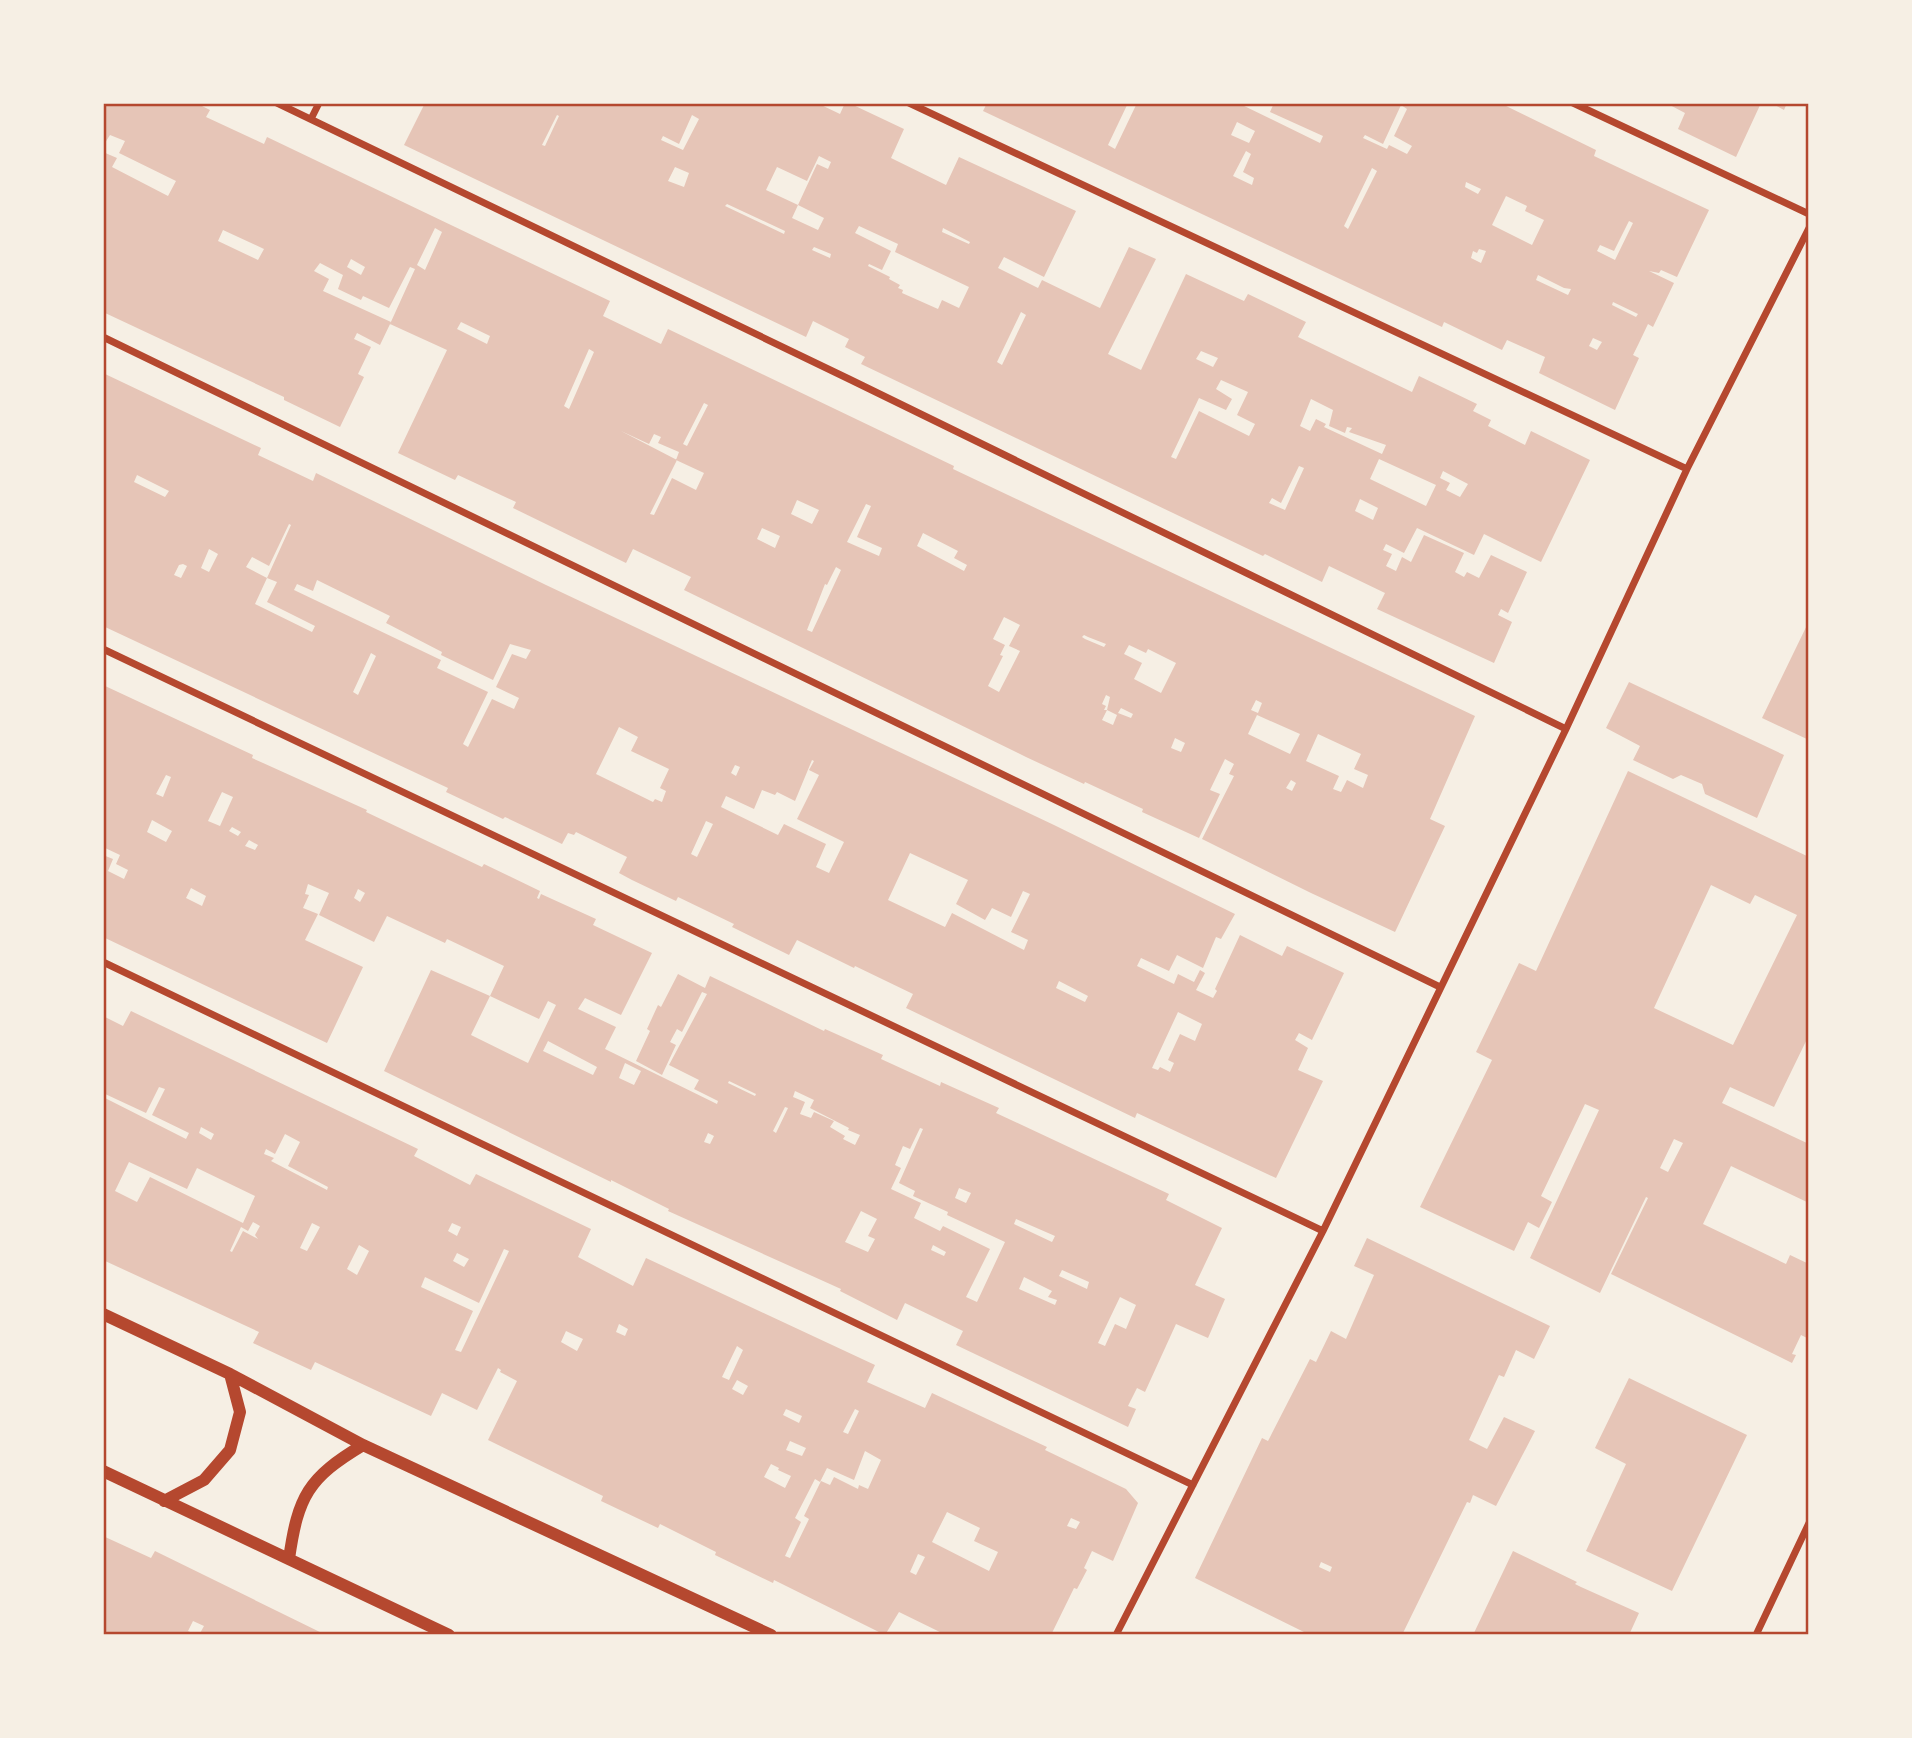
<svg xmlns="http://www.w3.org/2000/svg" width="1912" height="1738" font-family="'Open Sans',sans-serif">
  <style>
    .building { fill: #e6c5b7; fill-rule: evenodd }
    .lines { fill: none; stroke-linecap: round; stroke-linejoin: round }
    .minor { stroke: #b5482f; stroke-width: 7 }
    .tertiary { stroke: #b5482f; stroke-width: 12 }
    .neatline { fill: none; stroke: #b5482f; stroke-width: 2.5 }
  </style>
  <rect width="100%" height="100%" fill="#f6efe4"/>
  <path class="building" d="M103 103H196L210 110 206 117 264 144 267 137 610 301 603 316 661 344 668 329 954 466 953 469 1475 716 1430 819 1445 826 1396 930 1395 932 1311 893 1202 839 1234 776 1229 774 1234 764 1225 759 1210 790 1220 794 1199 838 1142 812 1143 809 1085 782 1084 784 1026 757 684 590 691 577 633 549 626 563 513 508 516 502 458 475 455 480 398 453 447 350 390 324 415 269 410 267 389 308 363 296 361 300 338 289 343 275 320 263 314 271 329 279 323 291 391 322 380 345 357 333 354 339 371 347 358 374 364 377 340 427 284 400V397L103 312V152L117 158 112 167 168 196 176 181 119 153 125 141 110 135 103 146ZM435 228 442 232 425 270 417 265ZM223 230 264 249 258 260 218 241ZM351 259 365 267 361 275 347 267ZM461 322 490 336 487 344 457 329ZM589 349 594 352 569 409 564 406ZM704 403 708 405 687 446 683 444ZM621 431 649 444 654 434 661 437 658 443 679 452 676 460 704 473 696 490 672 478 654 515 650 514 677 460ZM797 500 819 510 812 524 791 514ZM866 504 871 506 857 537 882 548 879 556 847 542ZM762 528 780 536 775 548 757 539ZM923 533 958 551 954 558 967 565 964 571 917 546ZM836 567 841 570 812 632 807 630 825 584 827 585ZM1004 617 1020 625 1009 646 1020 651 999 692 988 686 1003 656 1000 655 1005 645 993 639ZM1084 635 1088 637 1106 644 1104 647 1085 639 1082 637ZM1129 645 1146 653 1148 649 1176 663 1161 693 1134 679 1142 663 1124 654ZM1106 695 1110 697 1107 710H1104L1106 706 1102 704ZM1256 700 1262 703 1258 713 1251 710ZM1121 708 1133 714 1131 718 1118 713ZM1107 710 1117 715 1113 725 1102 720ZM1257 715 1300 734 1290 754 1248 734ZM1318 734 1361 754 1354 769 1368 775 1363 788 1347 780 1341 792 1333 789 1339 776 1306 761ZM1175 738 1185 743 1181 752 1171 748ZM1291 780 1296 783 1292 791 1286 788Z
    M425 103H817L840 114 845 103H849L904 129 891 158 946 185 959 157 1076 211 1044 277 1004 257 998 268 1038 288 1042 280 1100 308 1129 247 1156 259 1108 354 1141 370 1186 274 1244 301 1248 294 1306 322 1298 337 1412 392 1419 376 1477 404 1473 411 1491 420 1488 426 1525 445 1531 431 1590 460 1541 562 1484 534 1474 555 1417 528 1404 553 1386 544 1383 550 1392 554 1386 566 1396 571 1402 557 1411 562 1424 535 1464 553 1455 572 1464 577 1467 572 1479 578 1491 555 1527 572 1508 613 1501 609 1498 615 1512 622 1494 663 1377 609 1385 593 1329 566 1322 582 1265 554 1263 556 861 364 865 357 845 347 849 339 813 321 806 337 404 145ZM557 115 559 116 545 146 542 145ZM692 115 699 119 683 150 661 140 663 136 679 144ZM819 156 831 162 828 169 817 164 798 205 766 190 777 167 807 181ZM675 167 689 173 684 187 668 181ZM727 204 785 231 784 234 725 206ZM798 205 824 218 818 230 792 218ZM859 226 898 244 895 252 969 287 959 308 942 300 938 309 902 293 903 290 898 288 900 285 889 279 890 277 868 266 869 264 882 270 891 251 855 233ZM943 228 970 242 969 244 942 232ZM814 247 831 254 830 258 812 250ZM1021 312 1026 315 1002 365 997 362ZM1201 351 1218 358 1213 367 1196 359ZM1221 380 1248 392 1237 415 1255 424 1249 436 1199 411 1176 459 1171 457 1199 398 1226 410 1232 399 1216 389ZM1311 399 1333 410 1329 426 1345 433 1347 427 1352 428 1349 432 1386 445 1382 454 1324 427 1326 424 1316 419 1310 431 1300 426ZM1379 459 1436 485 1426 506 1370 479ZM1299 466 1304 468 1285 510 1269 503 1272 498 1281 503ZM1443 471 1468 484 1460 497 1446 490 1450 483 1440 478ZM1360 499 1378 508 1373 520 1355 511Z
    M987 103H1128L1108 145 1115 149 1137 103H1238L1320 143 1323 136 1270 112 1274 103H1500L1596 150 1594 156 1709 210 1677 277 1661 270 1659 273 1649 271 1674 283 1653 327 1648 324 1638 345 1633 355 1639 358 1615 410 1539 373 1545 357 1507 340 1502 350 1444 322 1442 327 983 111ZM1401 105 1407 109 1394 136 1412 146 1407 154 1389 145 1387 149 1363 138 1365 135 1383 144ZM1237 122 1255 131 1249 143 1231 135ZM1246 151 1251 154 1243 172 1254 178 1252 185 1233 176ZM1372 168 1377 171 1348 229 1344 226ZM1466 182 1481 189 1478 194 1465 187ZM1506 196 1527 206 1525 211 1544 220 1532 245 1492 225ZM1629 221 1633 223 1615 260 1597 251 1600 245 1614 251ZM1479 249 1486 251 1481 263 1471 258 1473 251 1477 253ZM1538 275 1564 288 1571 289 1568 295 1536 280ZM1613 302 1638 314 1636 317 1612 305ZM1593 338 1602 342 1597 350 1589 346Z
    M1666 103H1761L1736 157 1678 129 1685 113Z
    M1771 103H1787L1784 110Z
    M103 373 261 448 258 455 313 481 316 473 546 585 1054 825 1235 914 1221 939 1216 937 1203 968 1177 955 1169 971 1141 958 1137 966 1174 984 1178 974 1194 982 1200 970 1205 973 1196 990 1213 998 1217 991 1215 989 1240 935 1282 956 1287 946 1344 973 1312 1040 1299 1033 1295 1040 1308 1048 1298 1070 1323 1081 1276 1178 1137 1113 1135 1118 906 1008 913 994 855 966 854 968 797 940 789 955 732 927 734 924 678 897 676 901 632 880 619 873 627 857 576 832 574 835 568 833 562 844 505 817 503 819 446 792 448 788 103 626ZM137 475 169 491 165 497 134 482ZM289 524 291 525 267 578 246 567 252 557 269 566ZM209 549 218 554 209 572 201 568ZM183 564 187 566 181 578 174 575 179 565ZM267 578 277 582 267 602 315 626 312 632 255 604ZM317 580 390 616 386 623 442 652 441 655 493 680 510 644 531 650 526 659 512 654 496 687 519 698 514 709 492 699 468 747 463 744 488 692 437 668 441 660 294 590 297 584 313 591ZM371 653 376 656 358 695 353 692ZM619 727 638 737 631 751 669 769 660 788 666 791 662 802 655 799 653 802 596 774ZM812 760 814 761 809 770 819 775 797 819 844 842 829 873 816 867 826 844 784 824 778 835 721 807 726 796 754 809 762 790 775 795 777 792 795 801ZM735 765 740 767 736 776 731 773ZM706 821 713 824 697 857 691 854ZM910 853 968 880 956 904 985 920 992 908 1011 917 1023 891 1030 894 1011 932 1028 940 1024 950 952 913 945 927 888 900ZM1059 981 1088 996 1085 1002 1056 988ZM1178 1012 1202 1024 1195 1041 1180 1034 1168 1060 1174 1063 1170 1072 1160 1067 1158 1070 1152 1068Z
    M1809 621V740L1762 718Z
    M1629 682 1784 755 1757 818 1705 794 1702 784 1681 775 1673 779 1633 760 1640 746 1606 728Z
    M103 685 253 755 252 758 367 810 366 812 482 867 484 864 540 891 537 898 539 899 541 894 596 919 593 925 652 953 621 1015 585 998 578 1009 616 1027 605 1049 717 1104 718 1101 694 1089 699 1080 669 1065 707 994 702 992 682 1032 677 1029 670 1042 676 1045 662 1075 636 1061 650 1031 647 1029 658 1005 661 1007 678 974 705 988 710 976 824 1031 825 1029 883 1055 881 1059 940 1086 941 1082 999 1108 996 1113 1169 1194 1166 1200 1222 1228 1195 1285 1225 1299 1208 1338 1176 1324 1145 1392 1137 1388 1128 1406 1136 1409 1128 1427 956 1345 963 1331 905 1303 897 1320 840 1291 841 1289 668 1211 669 1209 611 1180V1182L384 1071 431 970 490 996 471 1035 528 1063 556 1005 548 1001 539 1019 490 996 504 966 447 939 445 943 387 916 374 942 319 915 329 893 308 884 305 894 309 895 303 908 318 914 305 940 363 967 327 1043 103 937V855L113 859 108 871 124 879 128 870 116 864 120 855 103 847ZM166 775 171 777 163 797 156 794ZM222 792 233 797 220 826 208 821ZM152 820 172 831 166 842 147 832ZM232 827 241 832 238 836 229 831ZM249 840 258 845 255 850 245 846ZM191 888 206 896 202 906 186 898ZM358 889 365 893 360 902 354 898ZM548 1041 597 1067 593 1075 543 1051ZM625 1063 641 1071 634 1085 619 1078ZM729 1081 756 1094 755 1096 728 1083ZM795 1091 814 1100 810 1108 849 1128 848 1130 860 1135 855 1145 843 1139 845 1136 830 1127 834 1121 814 1112 811 1118 800 1114 805 1102 793 1097ZM785 1107 788 1108 776 1133 773 1131ZM920 1128 923 1129 899 1183 915 1191 913 1196 948 1212 947 1215 1005 1242 977 1302 966 1297 990 1249 943 1226 940 1231 914 1218 921 1203 891 1189 901 1168 895 1165 903 1146 910 1149ZM708 1133 714 1136 710 1144 704 1142ZM959 1188 971 1193 966 1203 955 1198ZM861 1211 877 1219 868 1236 875 1239 868 1252 845 1242ZM1016 1219 1055 1236 1052 1242 1014 1224ZM933 1245 946 1252 944 1256 931 1250ZM1062 1270 1089 1282 1087 1289 1059 1276ZM1024 1277 1052 1291 1048 1297 1057 1300 1055 1305 1019 1289ZM1120 1297 1136 1305 1126 1329 1115 1324 1105 1346 1098 1343Z
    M1628 771 1809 857V1035L1774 1107 1730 1087 1722 1103 1809 1144V1203L1731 1166 1703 1224 1786 1264 1790 1255 1809 1264V1339L1801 1335 1792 1354 1796 1355 1792 1363 1611 1274 1648 1198 1646 1197 1600 1293 1530 1258 1599 1110 1585 1104 1541 1196 1552 1202 1539 1228 1528 1222 1514 1251 1420 1207 1492 1060 1476 1052 1519 963 1536 971ZM1711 885 1750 904 1755 895 1797 915 1733 1045 1654 1008ZM1674 1139 1683 1143 1668 1172 1660 1168Z
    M131 1011 418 1149 414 1156 470 1185 476 1174 591 1229 578 1257 633 1286 646 1258 875 1365 867 1382 925 1408 932 1393 1047 1447 1045 1450 1126 1489 1138 1503 1113 1561 1092 1551 1084 1568 1087 1570 1077 1589 1074 1588 1051 1635H946L899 1612 885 1635 774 1580 773 1583 715 1555 716 1552 660 1524 658 1528 601 1501 603 1496 488 1440 517 1381 500 1372 501 1370 498 1368 477 1410 442 1393 431 1416 315 1362 311 1370 253 1343 259 1332 103 1260V1097L186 1139 189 1133 152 1115 165 1089 159 1087 146 1113 103 1093V1016L123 1026ZM201 1127 214 1134 211 1140 199 1133ZM285 1134 300 1142 288 1166 328 1187 327 1190 271 1161 274 1158 264 1154 266 1149 275 1154ZM129 1162 187 1189 197 1168 255 1196 243 1223 150 1177 137 1202 115 1191ZM253 1222 260 1226 255 1235 258 1239 243 1231 232 1252 230 1251 241 1227 248 1231ZM312 1223 320 1227 307 1251 300 1248ZM452 1223 461 1227 457 1236 448 1231ZM359 1245 369 1251 357 1275 347 1269ZM504 1249 509 1251 461 1352 455 1350 473 1311 421 1287 425 1277 479 1303ZM457 1253 469 1259 464 1267 453 1261ZM619 1324 628 1329 625 1336 616 1332ZM566 1331 583 1339 577 1351 561 1342ZM737 1346 743 1350 729 1380 722 1377ZM737 1380 748 1386 743 1395 732 1389ZM786 1409 802 1416 799 1423 783 1415ZM855 1409 859 1411 848 1434 843 1432ZM790 1441 806 1448 802 1456 786 1450ZM865 1451 881 1460 868 1489 859 1485 858 1489 834 1477 830 1485 821 1481 804 1516 809 1519 790 1558 785 1556 801 1522 795 1518 815 1479 820 1482 827 1468 854 1480ZM771 1464 779 1468 778 1470 791 1476 785 1488 764 1477ZM947 1512 980 1528 974 1541 998 1552 989 1571 932 1542ZM1071 1518 1080 1522 1076 1529 1067 1526ZM918 1554 925 1557 916 1575 910 1572Z
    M1367 1238 1550 1326 1534 1359 1516 1350 1504 1377 1499 1375 1469 1440 1487 1449 1504 1417 1535 1431 1496 1506 1473 1495 1470 1503 1467 1502 1402 1635H1310L1195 1578 1262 1438 1268 1441 1310 1359 1316 1362 1331 1331 1346 1339 1374 1275 1354 1266ZM1321 1562 1332 1567 1330 1572 1319 1567Z
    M1629 1378 1747 1435 1672 1591 1586 1551 1626 1464 1595 1448Z
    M103 1536 151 1558 155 1551 326 1635H199L204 1626 193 1621 188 1631 197 1635H103Z
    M1513 1551 1577 1582 1575 1584 1581 1587 1639 1613 1629 1635H1473Z"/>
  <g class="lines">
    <path class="minor" d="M277 103 849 379 1566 729
      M909 103 1687 469
      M1573 103 1809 214
      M311 119 319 103
      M103 337 1440 987
      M103 649 1323 1231
      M103 962 1193 1485
      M1116 1635 1323 1231 1566 729 1687 469 1809 228
      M1756 1635 1809 1523"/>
    <path class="tertiary" d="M103 1314 230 1374 363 1445 771 1635
      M103 1471 449 1635
      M164 1501 204 1480 230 1450 240 1412 230 1374
      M289 1559C298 1496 308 1478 363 1445"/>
  </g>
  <rect width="1912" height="1738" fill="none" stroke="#f6efe4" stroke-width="210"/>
  <rect x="105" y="105" width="1702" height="1528" class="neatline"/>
</svg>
